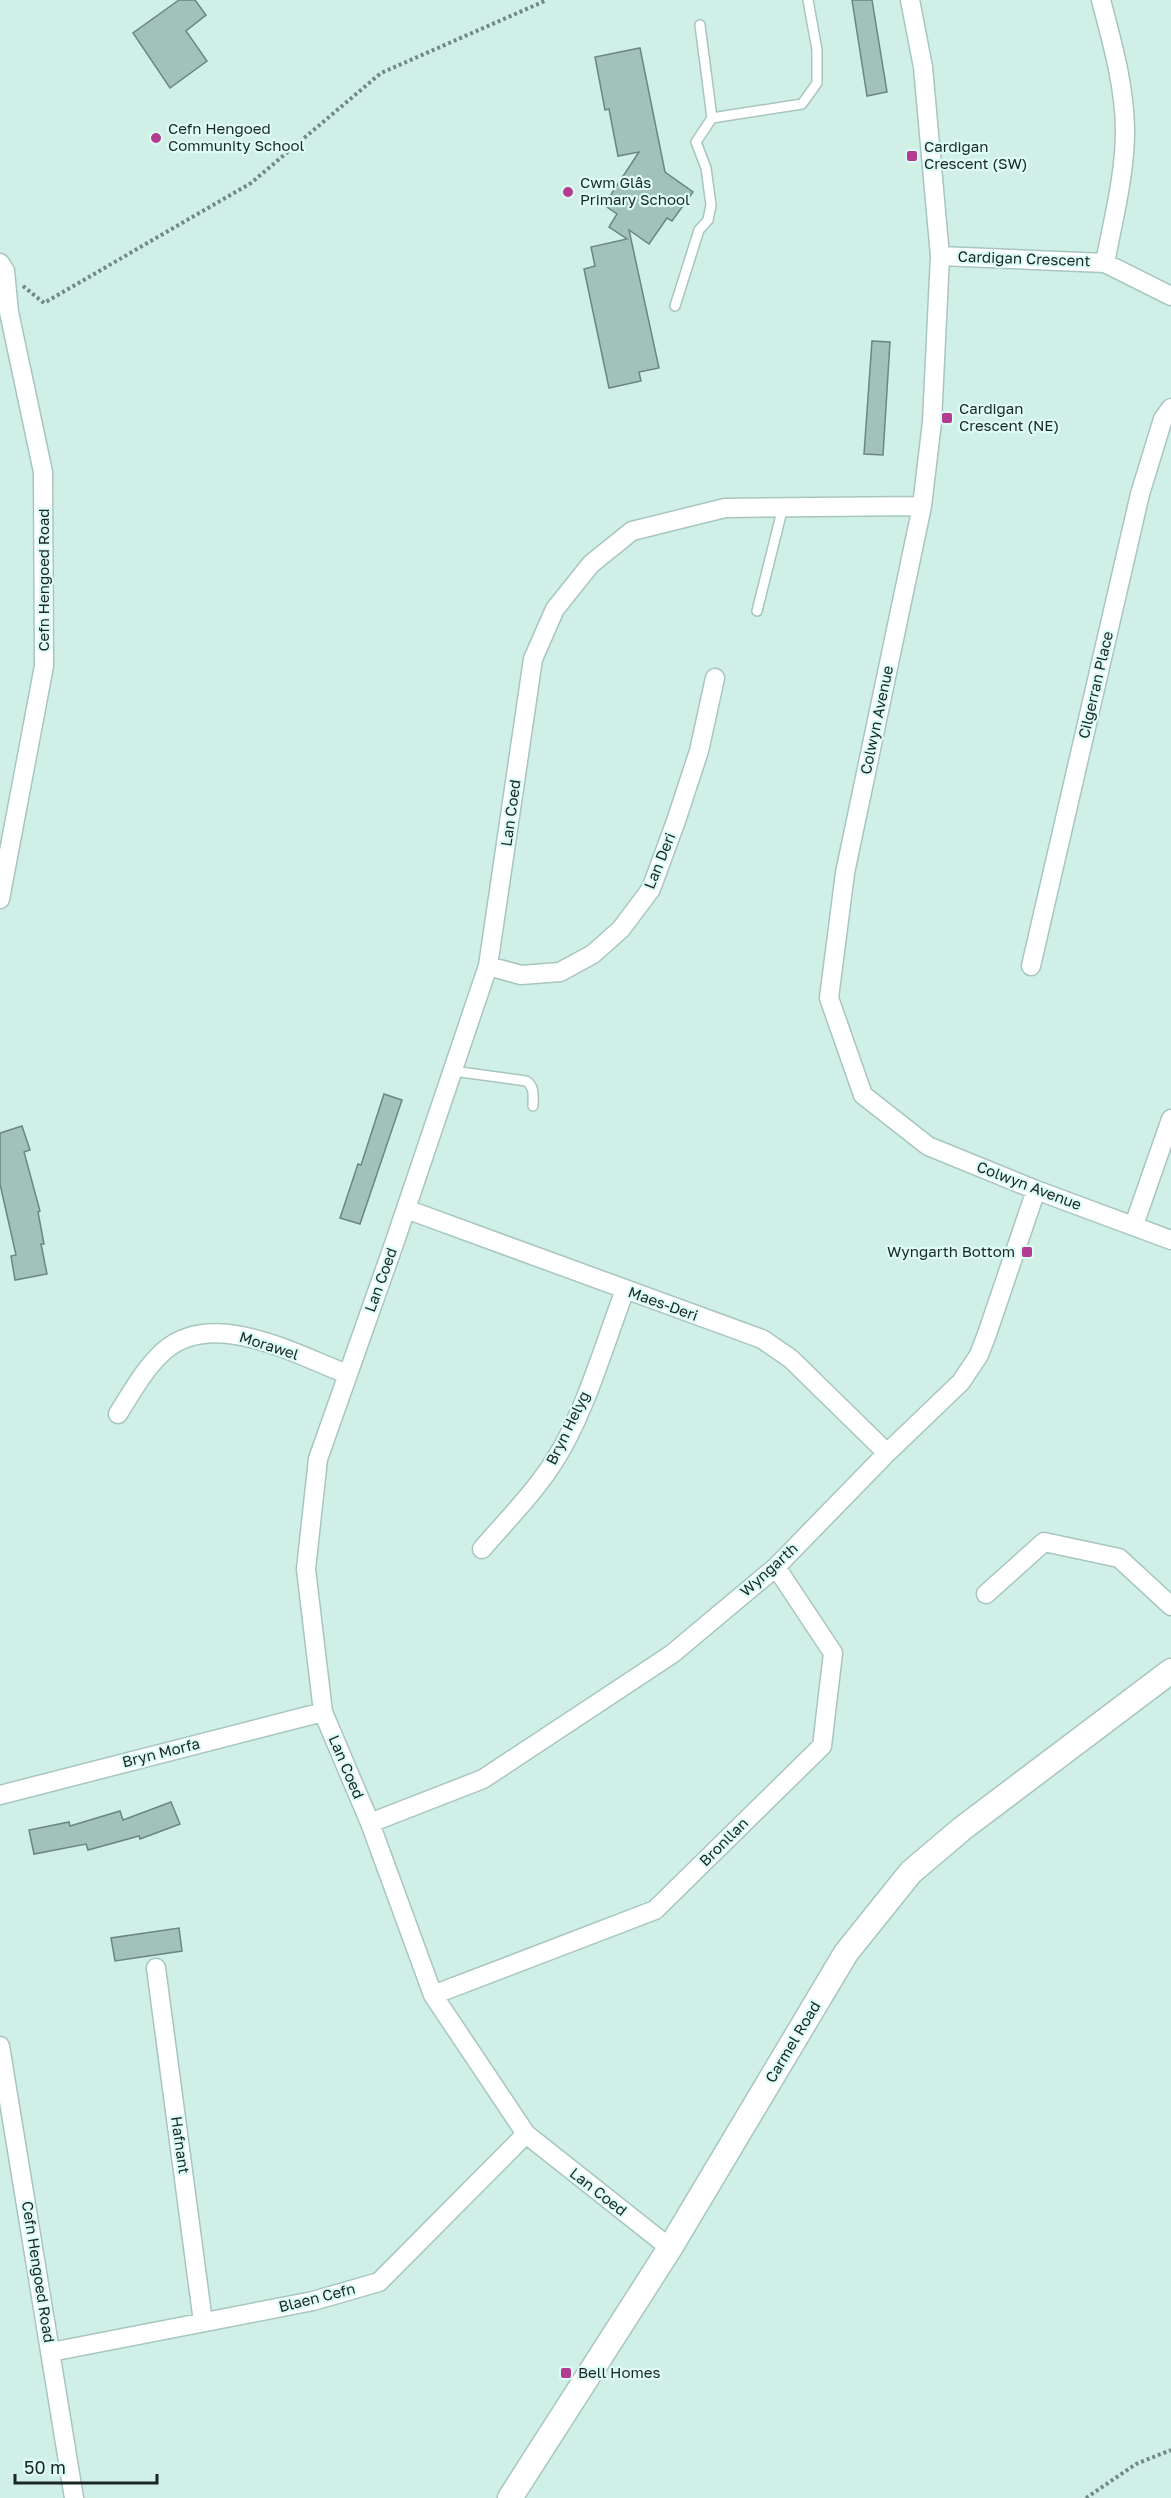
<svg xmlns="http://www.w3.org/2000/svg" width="1171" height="2498" font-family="'Golos Text',sans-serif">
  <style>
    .building { fill: #a2c1ba; stroke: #6a8781; stroke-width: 1.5 }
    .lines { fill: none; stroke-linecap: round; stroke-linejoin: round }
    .service-casing { stroke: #a7c6bf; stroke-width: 12 }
    .minor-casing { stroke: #a7c6bf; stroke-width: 21 }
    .tertiary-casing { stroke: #a7c6bf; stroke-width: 27 }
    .path { stroke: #738984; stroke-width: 4; stroke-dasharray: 3 3; stroke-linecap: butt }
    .service { stroke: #fff; stroke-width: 9 }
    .minor { stroke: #fff; stroke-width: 18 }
    .tertiary { stroke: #fff; stroke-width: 24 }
    .poi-dot { fill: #b33b90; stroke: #dcfcf5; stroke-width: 2 }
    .labels { text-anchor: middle; stroke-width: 4.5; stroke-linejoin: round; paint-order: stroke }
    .poi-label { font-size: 15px; fill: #1b2725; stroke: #dcfcf5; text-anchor: start }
    .street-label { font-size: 15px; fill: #1b2725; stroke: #dcfcf5 }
  </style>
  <rect width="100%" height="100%" fill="#cfefe7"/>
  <path class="building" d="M179 0H195L206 15 186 31 207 61 170 88 133 33Z
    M852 0H872L887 92 867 96Z
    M640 48 665 172 693 192 672 221 667 218 649 244 629 230 659 368 639 372 641 381 609 388 584 269 595 266 591 247 627 239 609 227 617 214 604 205 639 152 618 156 609 109 605 110 595 57Z
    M872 341 890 342 883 455 864 454Z
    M384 1094 402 1100 360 1224 340 1218 358 1164 361 1165Z
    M22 1126 30 1150 24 1152 40 1211 38 1212 44 1244H41L47 1274 15 1280 11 1256 16 1255 0 1184V1133Z
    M171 1802 180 1824 140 1839 139 1836 88 1850 86 1844 34 1854 29 1830 69 1822 70 1826 120 1811 123 1820Z
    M179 1928 182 1951 115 1961 111 1938Z"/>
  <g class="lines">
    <defs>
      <path id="service" d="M700 25 712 118 802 104 817 83V50L808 0
        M675 306 699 230 708 220 711 205 706 168 696 142 712 118
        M757 611 783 507
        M453 1071 526 1081C535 1086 533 1097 533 1106"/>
      <path id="minor" d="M910 0 923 67 940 256 932 422 922 506 845 873 829 998 863 1095 928 1146 1036 1190 1171 1240
        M1101 0C1112 42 1125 87 1125 131 1125 175 1113 220 1105 263
        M940 256 1105 263 1171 296
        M0 263 5 271 9 312 43 472 44 666 0 899
        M488 966 521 975 560 972 593 954 621 929 651 889 676 821 699 751 715 678
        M1031 966 1140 494 1163 419 1171 408
        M406 1209 762 1339 791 1359 887 1453
        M1134 1225 1171 1119
        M118 1414C132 1392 144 1369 164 1351 213 1308 295 1354 347 1374
        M482 1549C507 1520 535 1492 555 1460 585 1413 605 1342 625 1290
        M986 1594 1044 1542 1119 1558 1171 1606
        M0 1795 323 1712
        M370 1823 483 1779 672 1654 776 1567 887 1453 961 1382 979 1355 987 1334 1036 1190
        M156 1968 203 2322
        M433 1995 655 1910 822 1746 833 1653 776 1567
        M0 2046 74 2498
        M670 2248 526 2134 433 1995 370 1823 323 1712 306 1569 318 1459 394 1244 488 966 533 659 555 609 591 564 632 531 725 508 922 506
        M51 2352 313 2301 379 2282 526 2134"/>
      <path id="tertiary" d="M510 2498 670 2248 846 1953 911 1872 963 1828 1171 1671"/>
    </defs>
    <use href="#service" class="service-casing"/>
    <use href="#minor" class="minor-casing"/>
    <use href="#tertiary" class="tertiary-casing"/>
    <path class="path" d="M23 286 44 303 251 183 381 73 547 0
      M1086 2498 1136 2464 1171 2450"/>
    <use href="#service" class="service"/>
    <use href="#minor" class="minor"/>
    <use href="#tertiary" class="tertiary"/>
  </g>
  <g class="poi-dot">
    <circle cx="156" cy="138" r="6"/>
    <rect x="906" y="150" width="12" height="12" rx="3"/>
    <circle cx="568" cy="192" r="6"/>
    <rect x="941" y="412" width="12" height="12" rx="3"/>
    <rect x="1021" y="1246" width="12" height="12" rx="3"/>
    <rect x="560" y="2367" width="12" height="12" rx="3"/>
  </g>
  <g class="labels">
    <g class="poi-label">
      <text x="168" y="134">Cefn Hengoed<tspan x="168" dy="17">Community School</tspan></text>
      <text x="924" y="152">Cardigan<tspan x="924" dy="17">Crescent (SW)</tspan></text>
      <text x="580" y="188">Cwm Glâs<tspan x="580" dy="17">Primary School</tspan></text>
      <text x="959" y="414">Cardigan<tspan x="959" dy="17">Crescent (NE)</tspan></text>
      <text x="1015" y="1257" text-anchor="end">Wyngarth Bottom</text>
      <text x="578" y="2378">Bell Homes</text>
    </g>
    <g class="street-label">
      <text transform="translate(1024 259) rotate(2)" y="5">Cardigan Crescent</text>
      <text transform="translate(44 580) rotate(-90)" y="5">Cefn Hengoed Road</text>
      <text transform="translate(1096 685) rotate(-77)" y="5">Cilgerran Place</text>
      <text transform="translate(877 720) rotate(-78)" y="5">Colwyn Avenue</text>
      <text transform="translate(511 813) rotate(-82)" y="5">Lan Coed</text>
      <text transform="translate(660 861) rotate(-68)" y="5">Lan Deri</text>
      <text transform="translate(1029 1186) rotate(21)" y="5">Colwyn Avenue</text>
      <text transform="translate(381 1280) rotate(-70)" y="5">Lan Coed</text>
      <text transform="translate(663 1304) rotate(20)" y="5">Maes-Deri</text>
      <text transform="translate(269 1346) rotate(18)" y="5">Morawel</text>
      <text transform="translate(568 1428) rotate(-64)" y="5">Bryn Helyg</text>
      <text transform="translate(769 1570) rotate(-42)" y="5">Wyngarth</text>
      <text transform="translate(161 1753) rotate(-14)" y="5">Bryn Morfa</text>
      <text transform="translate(346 1767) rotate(67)" y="5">Lan Coed</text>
      <text transform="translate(724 1842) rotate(-45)" y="5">Bronllan</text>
      <text transform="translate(793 2042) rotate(-59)" y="5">Carmel Road</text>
      <text transform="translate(180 2145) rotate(82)" y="5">Hafnant</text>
      <text transform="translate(598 2192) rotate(38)" y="5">Lan Coed</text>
      <text transform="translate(38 2272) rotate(81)" y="5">Cefn Hengoed Road</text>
      <text transform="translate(317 2298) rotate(-14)" y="5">Blaen Cefn</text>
    </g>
  </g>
  <path d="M15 2474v9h142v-9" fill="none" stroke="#1b2725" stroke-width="3"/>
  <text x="24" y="2474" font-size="18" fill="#1b2725" stroke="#dcfcf5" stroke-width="4.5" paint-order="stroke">50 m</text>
</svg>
